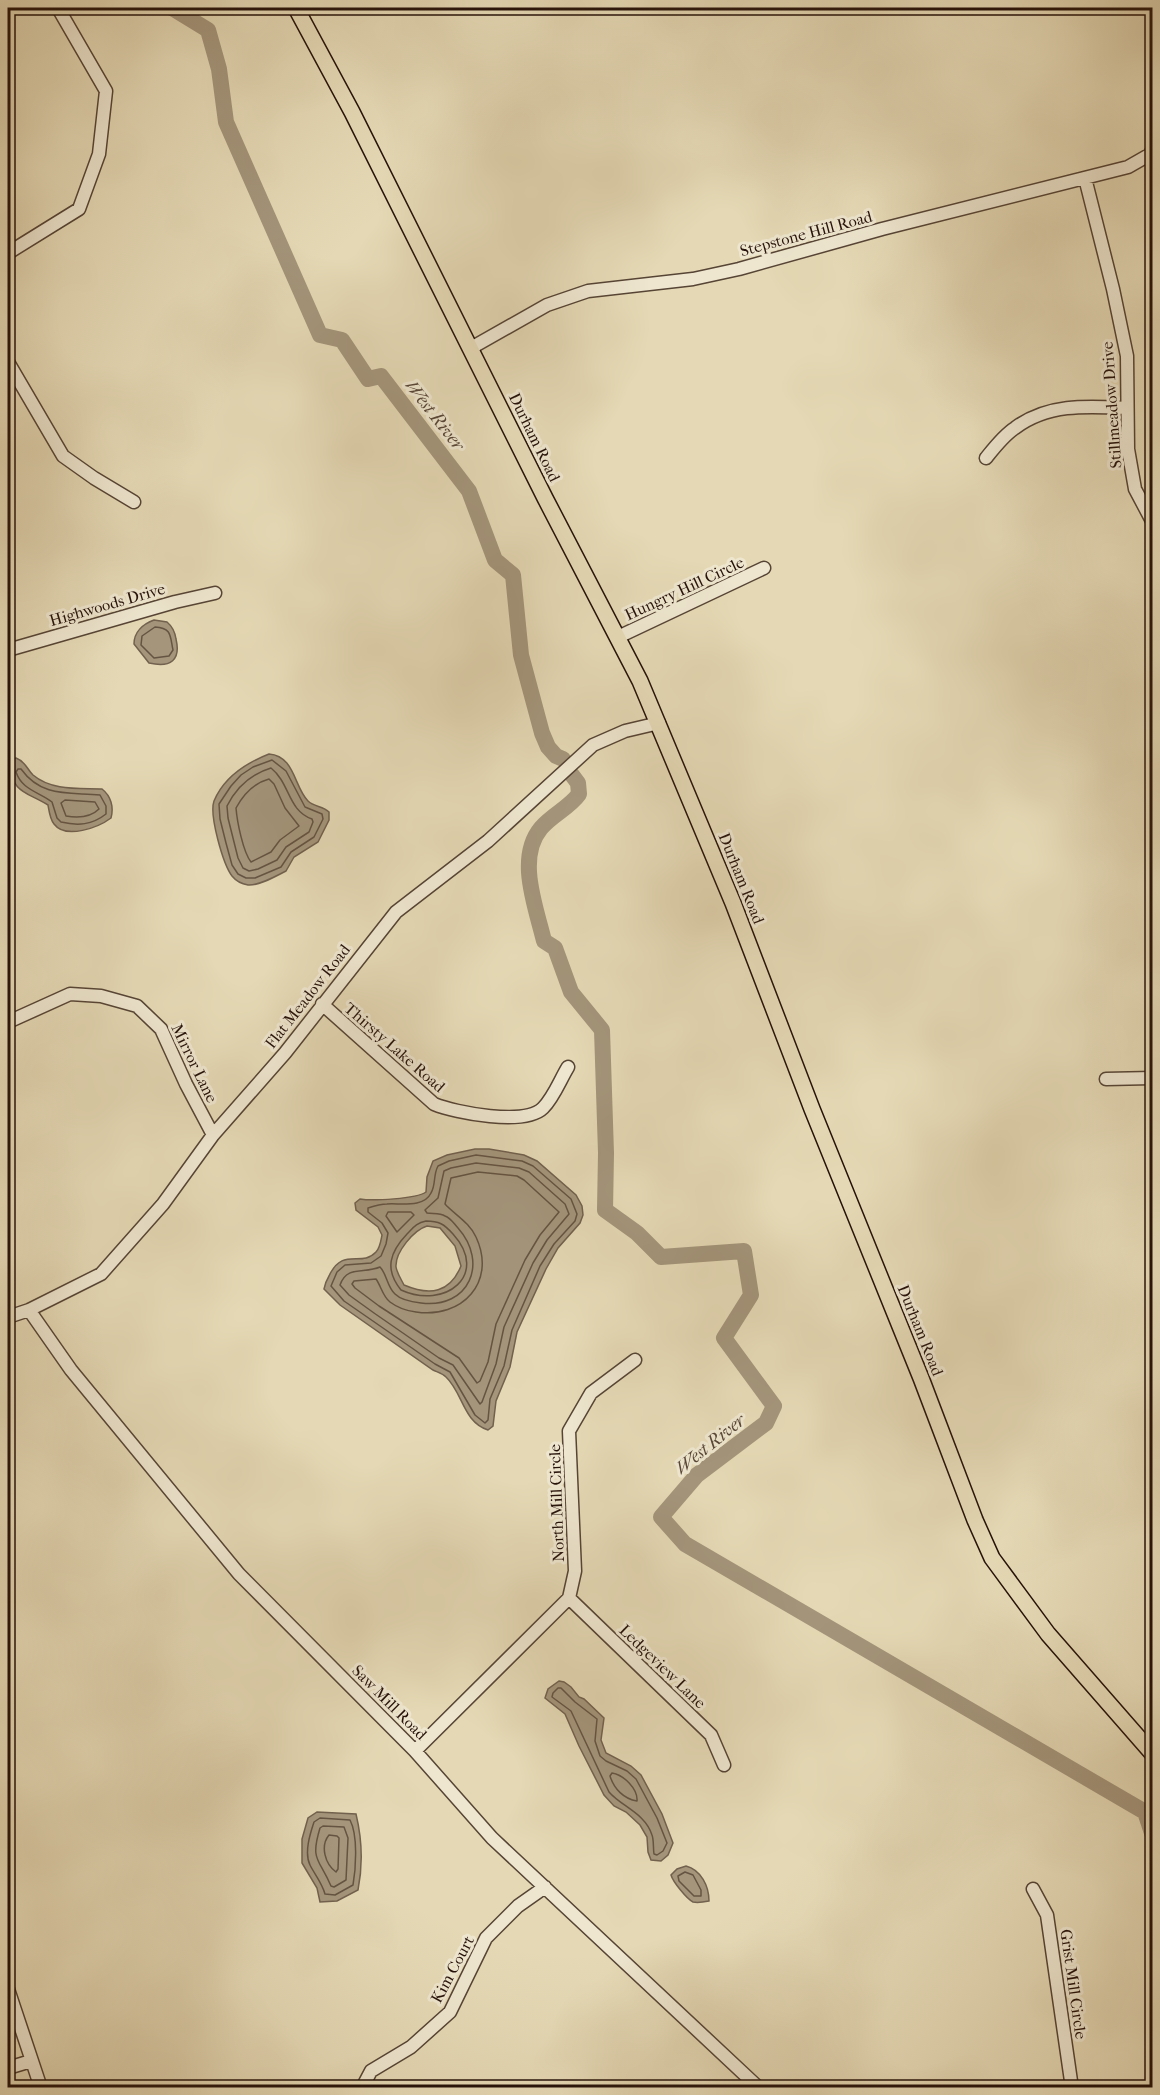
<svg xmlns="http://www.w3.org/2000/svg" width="1160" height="2095" font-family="'IM FELL French Canon',serif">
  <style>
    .water { fill: #a4957b; stroke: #72614e; stroke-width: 1.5; fill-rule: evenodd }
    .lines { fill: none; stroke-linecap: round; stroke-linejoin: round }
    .shore { stroke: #655442; stroke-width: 1.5 }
    .river { stroke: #a4957b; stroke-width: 16 }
    .minor-casing { stroke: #564435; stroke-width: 15 }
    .major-casing { stroke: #26120a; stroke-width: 18 }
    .minor { stroke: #eee6cf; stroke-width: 12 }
    .major { stroke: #e5d9b5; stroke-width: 15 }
    .labels { text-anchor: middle; stroke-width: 6; stroke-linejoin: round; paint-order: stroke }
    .street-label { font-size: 16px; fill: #26120a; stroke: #eee6cf }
    .water-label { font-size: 18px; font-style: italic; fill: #584637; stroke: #eee6cf }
  </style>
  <rect width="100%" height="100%" fill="#e5d9b5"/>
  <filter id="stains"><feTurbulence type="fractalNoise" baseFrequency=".00333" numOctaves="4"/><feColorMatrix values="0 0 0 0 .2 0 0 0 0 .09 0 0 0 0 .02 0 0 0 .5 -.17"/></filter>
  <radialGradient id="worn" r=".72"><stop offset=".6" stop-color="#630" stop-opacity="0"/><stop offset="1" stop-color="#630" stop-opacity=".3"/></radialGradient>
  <path class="water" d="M154 620 167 622C173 627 175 632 176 639 181 660 171 668 149 663L134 644C134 632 143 624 154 620Z
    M269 754C295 756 294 787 308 801 314 807 323 806 329 812V820L318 842 294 857 286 871C276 876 259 886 248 885 242 884 236 881 232 876 223 864 209 815 214 801 224 777 246 763 269 754Z
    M16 758C25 761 27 769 33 775 52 791 79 788 102 789 111 796 114 807 111 818 99 827 66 840 54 824 50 819 49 811 48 805 27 792 11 793 10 763V760Z
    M475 1149H489L524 1155 537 1161 576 1195 582 1206 583 1215 580 1223 558 1248 546 1269 517 1332 510 1367 496 1401 493 1426 488 1430C463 1422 463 1393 446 1377 442 1373 437 1372 433 1370L340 1305 324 1289C325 1284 326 1281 329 1276 343 1246 361 1268 376 1252 380 1248 381 1240 382 1235L378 1227 356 1210 355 1203 360 1199C372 1201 416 1199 426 1192L427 1177 433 1161 447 1155ZM427 1226 440 1228 455 1246 461 1266C450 1293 430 1296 404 1285 401 1279 397 1273 396 1267 395 1252 414 1230 427 1226Z
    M559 1681 564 1682 571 1687 579 1697 584 1699 604 1718 601 1740 606 1753 631 1766 641 1775 662 1814 673 1843 668 1855 661 1861 651 1860 648 1852 647 1837 640 1825 626 1812 614 1806 604 1795 579 1746 565 1714 545 1698 548 1689Z
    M317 1812 356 1814C362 1839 363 1865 358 1890L337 1901 320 1902 317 1888 302 1863V1839L308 1818Z
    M686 1866C701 1870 709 1886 709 1901 704 1902 698 1903 693 1902 687 1899 673 1882 671 1875L677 1869Z"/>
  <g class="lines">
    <path class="shore" d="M155 627C172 628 170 636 173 650L169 656 154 658 141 645 142 636Z
      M272 760 286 771 305 807 322 814 323 819 314 837 291 852 281 867 255 878H246L238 874 232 865 226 843 220 819 219 804 231 786 241 775 253 767Z
      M271 768C290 783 288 811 312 819L313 822 309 832 286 847 277 860 258 869 249 871 243 868 238 858 228 818 227 806C236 788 251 774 271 768Z
      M18 769H21C42 798 69 792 100 795L106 806V814C92 825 78 826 61 822L57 818 52 802C39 792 22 790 16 772Z
      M269 779 274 784 285 808 299 826 280 840 271 852 251 862C243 852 237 821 236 808 243 795 254 783 269 779Z
      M65 800 95 802 99 809C90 818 78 818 66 816L61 803Z
      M476 1155 522 1161 533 1166 571 1199 577 1214 575 1221 554 1244 540 1266 512 1330 504 1366 490 1399 488 1420 485 1423 475 1415 450 1372 435 1364 344 1301 331 1286 337 1272 345 1265 371 1263 381 1256 386 1244 388 1233 382 1223 368 1212V1208C374 1206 381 1204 387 1204 400 1203 424 1208 431 1193 436 1185 433 1175 438 1166L449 1161Z
      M476 1163 519 1168 529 1172 565 1204 569 1214 547 1240 533 1263 504 1327 496 1364 482 1402 480 1404 453 1365 439 1358 374 1313 349 1295 340 1285C347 1265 364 1274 380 1267 387 1274 387 1287 395 1294 401 1300 412 1302 421 1303 469 1309 489 1263 458 1228 454 1224 451 1218 445 1216 440 1213 433 1214 427 1213L425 1210 438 1198 444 1171 451 1168Z
      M478 1172 517 1176 524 1180 559 1212 540 1235 525 1260 496 1324 488 1362 480 1381 477 1383 459 1358 379 1306 355 1288 352 1284 354 1281 376 1279C381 1286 383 1297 390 1302 398 1308 407 1311 416 1312 462 1319 497 1282 476 1237 470 1223 454 1214 445 1204L451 1178Z
      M388 1212H411L414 1215 397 1232 386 1216Z
      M426 1221C439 1221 444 1224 453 1234 490 1275 445 1310 401 1290 384 1269 390 1252 407 1234 413 1228 416 1223 426 1221Z
      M558 1688H561L575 1702 597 1719 595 1741 600 1756 606 1761 627 1771 636 1779 657 1818 667 1843 663 1851 657 1855 654 1854C653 1848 654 1840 652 1835 645 1813 622 1807 609 1792L571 1711 552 1697 553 1693Z
      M612 1773C624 1775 638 1789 637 1801 624 1799 614 1789 610 1776Z
      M320 1818 350 1820C358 1835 356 1868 353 1885L335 1895 325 1894C322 1883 315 1875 310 1865 304 1853 310 1834 314 1822Z
      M323 1826 344 1827 348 1838 346 1880 334 1887 331 1886C319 1858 310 1861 320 1828Z
      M329 1835 337 1836 339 1838 338 1869 336 1872C325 1864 320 1846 329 1835Z
      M685 1872 693 1875 701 1890V1896H694L679 1881 678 1876Z"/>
    <path class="river" d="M172 8 208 30 219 69 226 122 320 335 342 340 368 379 381 376 469 491 495 560 513 575 521 655 542 733 548 747 556 756 563 759
      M572 775 578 783 579 794C569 808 553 814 541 828 516 858 536 907 544 941L555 948 571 992 602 1030 606 1153 605 1210 637 1233 661 1257 744 1251 751 1295 724 1338 774 1406 766 1423 697 1475 661 1517 685 1544 1145 1812 1152 1833"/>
    <defs>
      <path id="minor" d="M1085 178 1113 289 1127 356 1128 449 1135 489 1152 521
        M8 253 79 209 99 154 106 91 58 8
        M471 348 547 305 588 291 693 279 739 269 882 229 1128 167 1149 155 1152 151
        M8 362 63 456 94 478 134 502
        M986 458C994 448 1004 435 1015 428 1048 403 1088 406 1127 408
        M618 637 764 568
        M8 650 175 602 215 593
        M322 1004 434 1104C456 1113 525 1126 543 1108 554 1097 560 1080 568 1067
        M8 1022 70 994 101 996 137 1006 161 1029 186 1084 213 1135
        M1106 1079 1152 1078
        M29 1310 71 1370 239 1574 415 1751 492 1838 759 2088
        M8 1317 29 1310 101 1274 163 1204 213 1135 285 1053 396 912 488 841 593 745 625 731 659 723
        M569 1598 711 1735 724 1765
        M415 1751 569 1598 575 1571 569 1431 591 1393 635 1360
        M1033 1889 1047 1915 1072 2088
        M8 1989 41 2088
        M8 2068 31 2061
        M362 2088 371 2071 411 2047 450 2012 486 1938 518 1906 545 1887"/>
      <path id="major" d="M296 8 352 112 545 498 640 681 733 903 812 1109 921 1378 975 1520 992 1558 1048 1634 1152 1753"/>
    </defs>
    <use href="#minor" class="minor-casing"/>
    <use href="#major" class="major-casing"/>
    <use href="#minor" class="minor"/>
    <use href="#major" class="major"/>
  </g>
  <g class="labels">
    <g class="street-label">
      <text transform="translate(806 233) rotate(-15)" y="6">Stepstone Hill Road</text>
      <text transform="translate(1111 405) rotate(-94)" y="6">Stillmeadow Drive</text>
      <text transform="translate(535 437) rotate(64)" y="6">Durham Road</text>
      <text transform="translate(684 588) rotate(-25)" y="6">Hungry Hill Circle</text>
      <text transform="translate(107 604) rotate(-16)" y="6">Highwoods Drive</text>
      <text transform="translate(742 878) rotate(68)" y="6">Durham Road</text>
      <text transform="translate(307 996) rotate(-52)" y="6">Flat Meadow Road</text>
      <text transform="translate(395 1047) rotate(41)" y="6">Thirsty Lake Road</text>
      <text transform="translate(195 1063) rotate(64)" y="6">Mirror Lane</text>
      <text transform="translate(921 1330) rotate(68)" y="6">Durham Road</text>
      <text transform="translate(556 1503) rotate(-92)" y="6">North Mill Circle</text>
      <text transform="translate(663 1666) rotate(44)" y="6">Ledgeview Lane</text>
      <text transform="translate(390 1702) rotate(45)" y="6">Saw Mill Road</text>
      <text transform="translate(452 1969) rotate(-62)" y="6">Kim Court</text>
      <text transform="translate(1074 1984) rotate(82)" y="6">Grist Mill Circle</text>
    </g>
    <g class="water-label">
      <text transform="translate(435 415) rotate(52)" y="6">West River</text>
      <text transform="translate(710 1444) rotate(-39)" y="6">West River</text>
    </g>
  </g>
  <rect width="1160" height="2095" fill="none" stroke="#e5d9b5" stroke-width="30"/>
  <rect x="9" y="9" width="1142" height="2077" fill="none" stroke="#26120a" stroke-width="3"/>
  <rect x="15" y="15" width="1130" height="2065" fill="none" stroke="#26120a" stroke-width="1.5"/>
  <rect width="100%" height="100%" filter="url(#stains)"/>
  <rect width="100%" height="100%" fill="url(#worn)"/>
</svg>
